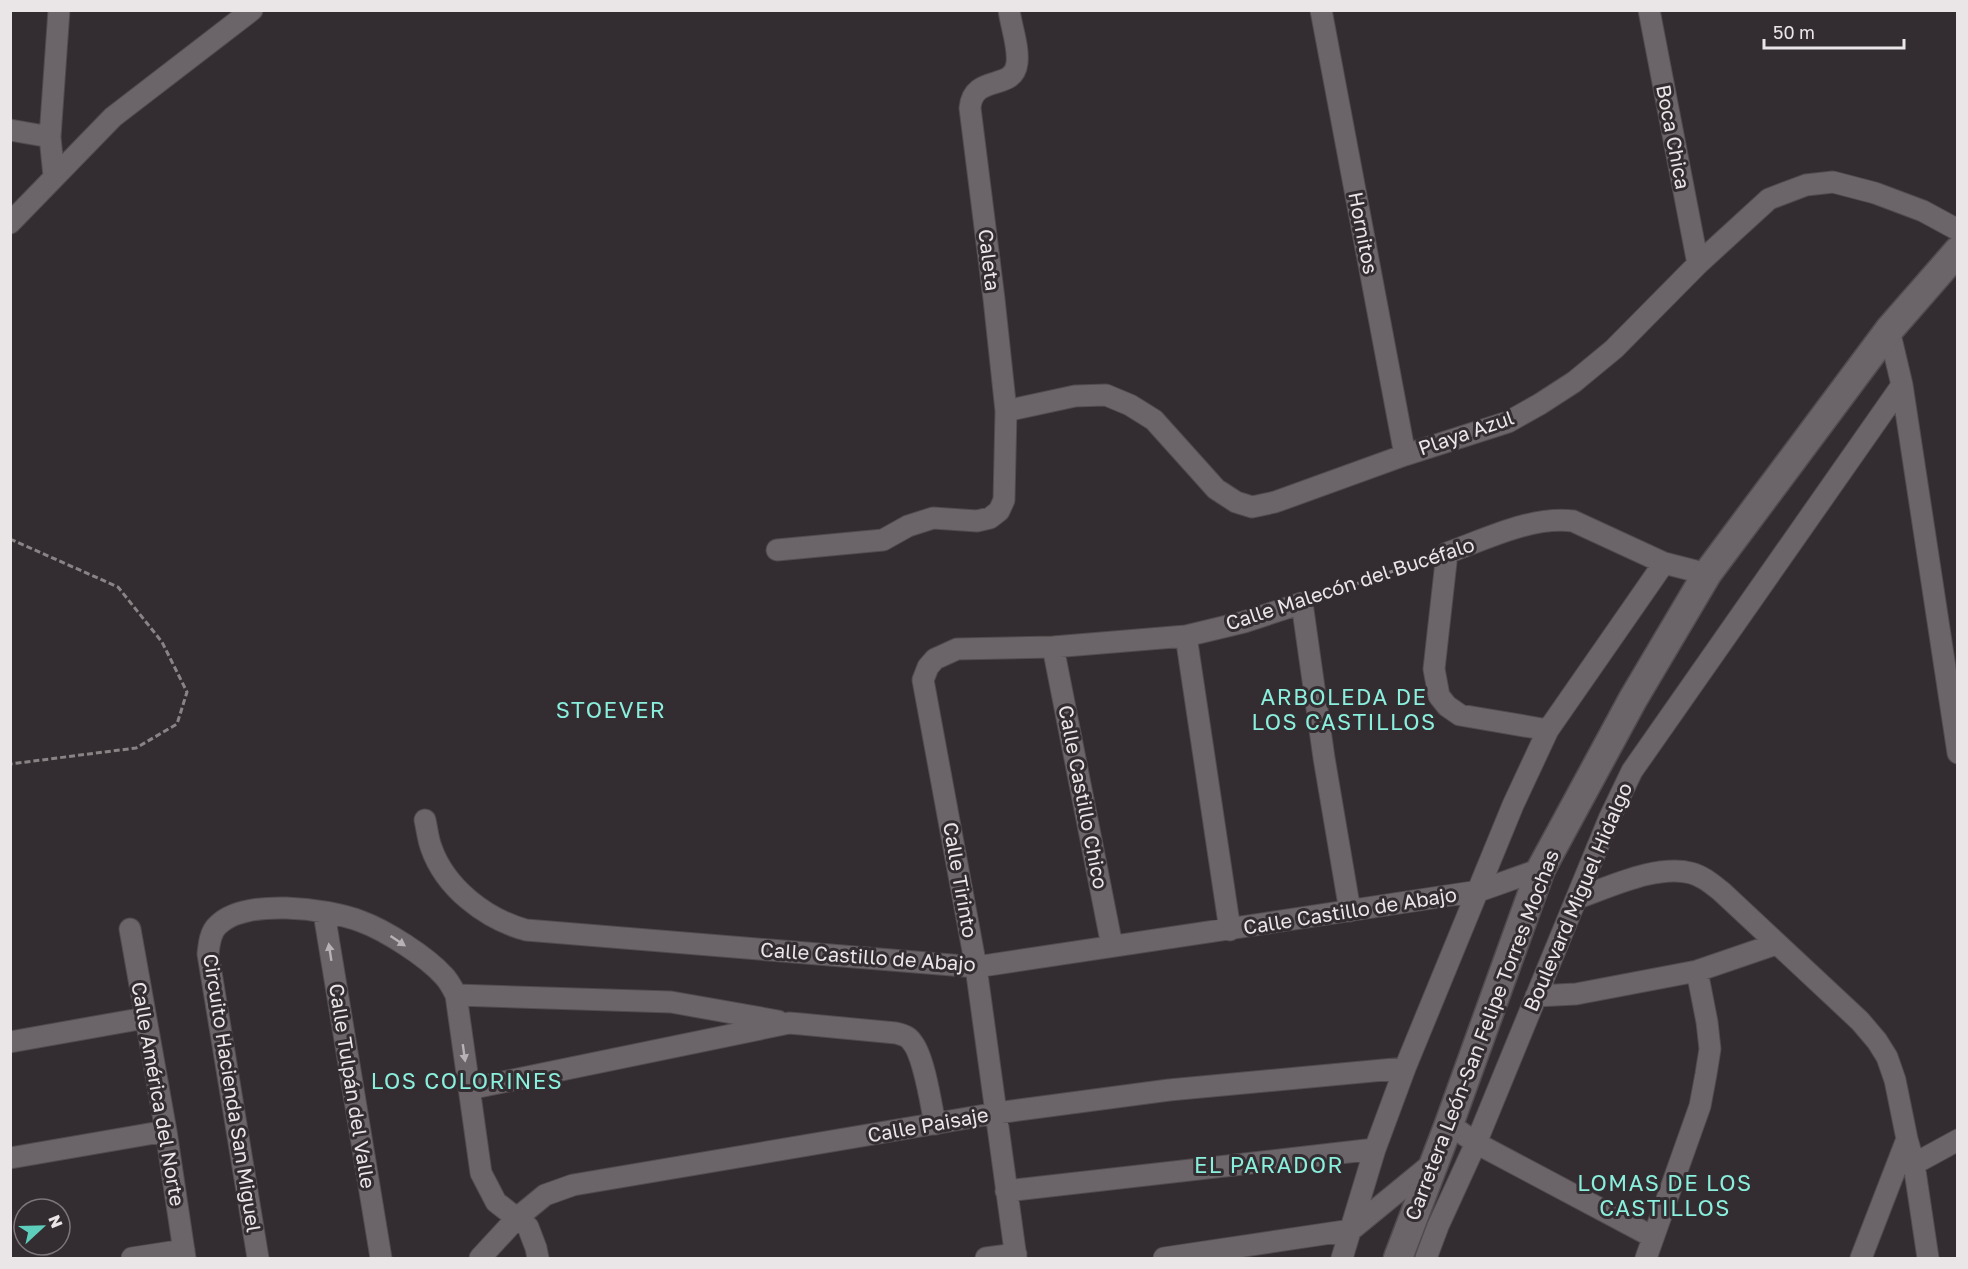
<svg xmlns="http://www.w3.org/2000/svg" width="1968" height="1269" font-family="'Golos Text',sans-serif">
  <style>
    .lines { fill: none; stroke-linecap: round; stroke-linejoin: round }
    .minor-casing { stroke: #504b4e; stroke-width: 23 }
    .secondary-casing { stroke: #504b4e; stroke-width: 31 }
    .path { stroke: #898386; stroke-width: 3; stroke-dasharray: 6 3; stroke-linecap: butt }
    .minor { stroke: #6b6468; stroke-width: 21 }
    .secondary { stroke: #6b6468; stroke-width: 28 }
    .oneway { fill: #b7b2b5 }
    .labels { text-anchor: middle; stroke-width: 6; stroke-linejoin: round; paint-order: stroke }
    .street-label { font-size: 20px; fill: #eae6e8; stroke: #332c30 }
    .quarter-label { font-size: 22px; letter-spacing: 1.5px; fill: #8af0dd; stroke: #332c30 }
  </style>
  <rect width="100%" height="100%" fill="#332c30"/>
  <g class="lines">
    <defs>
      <path id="minor" d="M1321 10 1405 455
        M1649 10 1698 264
        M10 130 50 137
        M54 176 50 137 59 10
        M10 223 113 117 252 10
        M1889 330 1902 385 1958 753
        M1006 411 1075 396 1106 395 1130 405 1154 420 1216 489 1236 502 1252 507 1275 502 1405 455 1508 422 1540 404 1574 382 1614 349 1698 264 1769 199 1806 185 1833 182 1875 193 1923 211 1958 230
        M777 550 883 540 908 526 933 518 977 521 990 518 999 511 1004 500 1006 411 994 299 970 108C973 73 1014 92 1017 63 1019 47 1011 26 1009 10
        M1186 636 1230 930
        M1053 647 1112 946
        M1548 730 1460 715 1447 706 1439 696 1434 669 1447 553C1486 539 1531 516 1573 521L1664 563 1707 574
        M425 820C427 829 428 839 431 847 445 888 486 919 526 930L976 967 1479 891 1541 869
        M1578 898C1610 887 1657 864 1691 873 1703 876 1712 884 1722 892L1860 1021 1877 1041 1887 1057 1895 1080 1907 1139 1914 1164 1928 1258
        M324 913 381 1258
        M130 929 166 1131 185 1258
        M456 995 671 1002 778 1021
        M1536 996 1576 994 1697 971 1776 944
        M10 1042 145 1018
        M469 1089 789 1023 801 1024 896 1033C903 1035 908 1036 912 1042 924 1056 931 1104 935 1124
        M1449 1124 1476 1143 1653 1237
        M10 1158 166 1131
        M1914 1164 1958 1140
        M1006 1191 1375 1149
        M132 1258 184 1250
        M258 1258 208 954C209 944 210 932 218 925 245 898 326 908 360 921 385 930 426 956 444 976 449 981 453 989 456 995L481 1173 496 1202 528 1227 536 1248 538 1258
        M480 1258 517 1218 545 1195 573 1185 997 1113 1169 1090 1405 1068
        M986 1258 1016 1254
        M1016 1258 976 967 923 680 928 667 935 659 957 649 1053 647 1186 636 1244 622 1302 603 1324 758 1350 911
        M1164 1258 1351 1230 1434 1162
        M1342 1258 1375 1149 1405 1068 1513 805 1548 730 1664 563
        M1426 1258 1438 1226 1476 1143 1609 819 1632 771 1902 385
        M1646 1258 1700 1106 1706 1074 1710 1049 1707 1022 1697 971
        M1861 1258 1907 1139"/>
      <path id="secondary" d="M1398 1258 1449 1124 1541 869 1633 699 1707 574 1889 330 1958 251"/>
    </defs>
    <use href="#minor" class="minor-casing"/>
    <use href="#secondary" class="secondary-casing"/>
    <path class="path" d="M10 539 118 587 162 642 187 692 177 724 136 748 10 764
      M1321 596 1428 559"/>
    <use href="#minor" class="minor"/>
    <use href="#secondary" class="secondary"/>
  </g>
  <defs><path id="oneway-solid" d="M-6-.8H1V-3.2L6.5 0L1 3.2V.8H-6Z" transform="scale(1.5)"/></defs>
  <g class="oneway">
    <use href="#oneway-solid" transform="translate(398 941) rotate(34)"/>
    <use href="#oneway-solid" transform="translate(330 952) rotate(-99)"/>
    <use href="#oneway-solid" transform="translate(464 1053) rotate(82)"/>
  </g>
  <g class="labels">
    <g class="street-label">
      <text transform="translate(1673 137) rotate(79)" y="7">Boca Chica</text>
      <text transform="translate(1363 233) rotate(79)" y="7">Hornitos</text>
      <text transform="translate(989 260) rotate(83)" y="7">Caleta</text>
      <text transform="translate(1466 433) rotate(-19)" y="7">Playa Azul</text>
      <text transform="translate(1350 584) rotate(-18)" y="7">Calle Malecón del Bucéfalo</text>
      <text transform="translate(1083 797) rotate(79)" y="7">Calle Castillo Chico</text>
      <text transform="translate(960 880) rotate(80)" y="7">Calle Tirinto</text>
      <text transform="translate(1578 897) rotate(-67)" y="7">Boulevard Miguel Hidalgo</text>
      <text transform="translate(1350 911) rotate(-9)" y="7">Calle Castillo de Abajo</text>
      <text transform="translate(868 957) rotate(4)" y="7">Calle Castillo de Abajo</text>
      <text transform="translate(1482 1035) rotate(-69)" y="7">Carretera León-San Felipe Torres Mochas</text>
      <text transform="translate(352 1086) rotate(81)" y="7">Calle Tulpán del Valle</text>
      <text transform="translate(232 1093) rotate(81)" y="7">Circuito Hacienda San Miguel</text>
      <text transform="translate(158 1094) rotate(80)" y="7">Calle América del Norte</text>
      <text transform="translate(928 1125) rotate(-10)" y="7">Calle Paisaje</text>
    </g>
    <g class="quarter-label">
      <text x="1344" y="705">ARBOLEDA DE<tspan x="1344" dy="25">LOS CASTILLOS</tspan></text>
      <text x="611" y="718">STOEVER</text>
      <text x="467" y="1089">LOS COLORINES</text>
      <text x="1269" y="1173">EL PARADOR</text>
      <text x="1665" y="1191">LOMAS DE LOS<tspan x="1665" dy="25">CASTILLOS</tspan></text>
    </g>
  </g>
  <rect width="1968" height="1269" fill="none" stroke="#eae6e8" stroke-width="24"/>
  <g transform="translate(42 1227) rotate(68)"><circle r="28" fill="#332c30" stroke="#7c767a" stroke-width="1.5"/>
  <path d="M0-4.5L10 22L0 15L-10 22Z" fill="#5ccebb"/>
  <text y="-9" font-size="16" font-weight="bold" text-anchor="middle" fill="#eae6e8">N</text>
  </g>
  <path d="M1764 39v9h140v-9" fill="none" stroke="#eae6e8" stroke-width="3"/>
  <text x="1773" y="39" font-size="18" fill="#eae6e8" stroke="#332c30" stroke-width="4.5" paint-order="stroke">50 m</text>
</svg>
